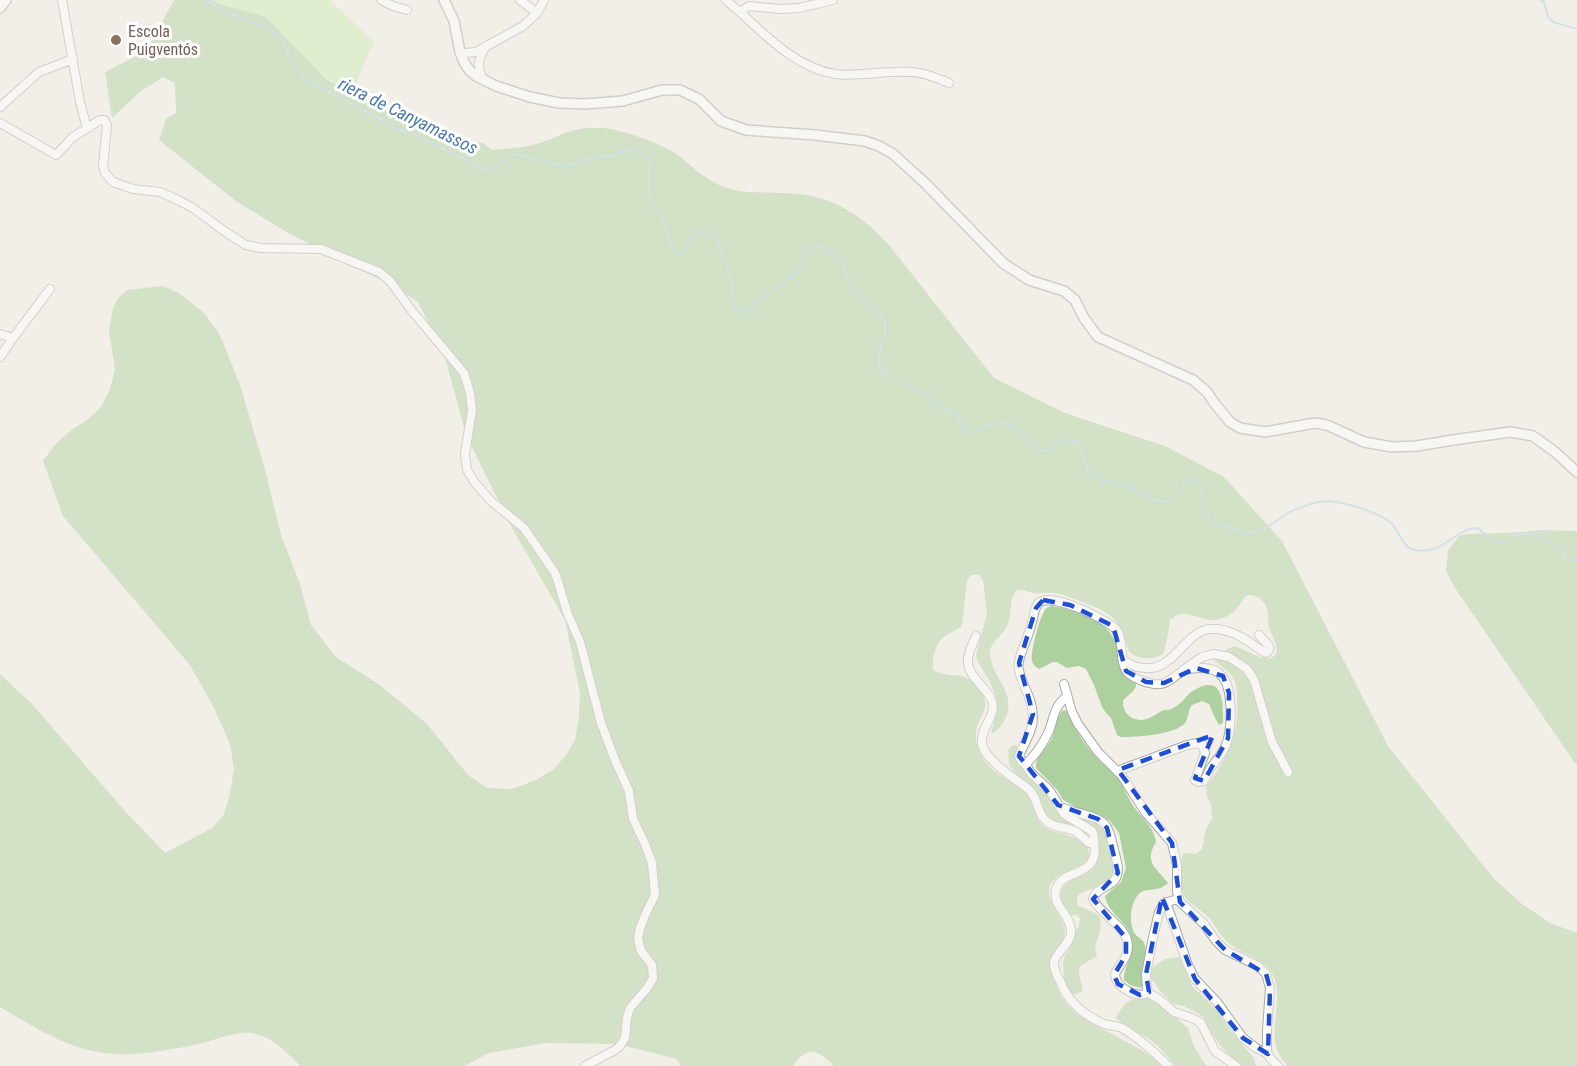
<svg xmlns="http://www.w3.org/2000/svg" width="1577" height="1066" font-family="'Roboto Condensed',sans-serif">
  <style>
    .grass { fill: #cdebb0 }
    .forest { fill: #add19e }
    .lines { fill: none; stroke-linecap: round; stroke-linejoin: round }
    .stream { stroke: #aad3df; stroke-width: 2 }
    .minor-casing { stroke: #a9a9a9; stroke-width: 10 }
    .tertiary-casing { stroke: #a9a9a9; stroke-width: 12 }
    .minor { stroke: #fff; stroke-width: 8 }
    .tertiary { stroke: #fff; stroke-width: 9 }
    .marked { fill: none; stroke: #1d4ed8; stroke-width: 4.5; stroke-dasharray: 12 8; stroke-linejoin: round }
    .education-dot { fill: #8d6e63; stroke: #fff; stroke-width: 2 }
    .labels { text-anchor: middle; stroke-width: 6; stroke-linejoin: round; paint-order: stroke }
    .education-label { font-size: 16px; fill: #785e54; stroke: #fff; text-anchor: start }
    .water-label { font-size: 18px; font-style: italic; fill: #4a7aab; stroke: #fff }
  </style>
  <rect width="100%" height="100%" fill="#f2efe9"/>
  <path class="grass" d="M211 0H330L374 42 353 90C342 84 331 83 321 74L266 17 220 4Z"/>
  <path class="forest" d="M174 0H211L220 4 266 17 326 79 334 83 345 86 375 105 428 131 483 143 492 150C504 149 517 148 529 146 546 142 563 132 580 129 587 127 596 128 603 128 621 129 666 145 679 156 694 168 706 180 724 187 742 194 763 192 782 193 828 193 859 212 889 245L994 378 1065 413 1165 446 1224 477 1282 541 1388 746 1494 879 1522 904 1550 923 1577 933V1066H1287C1283 1060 1277 1053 1276 1046 1270 1023 1286 988 1269 969 1257 956 1239 953 1226 941 1220 935 1216 926 1210 919 1203 910 1188 905 1183 894 1181 888 1182 881 1181 875 1181 867 1179 860 1184 853L1196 854 1202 849 1206 829 1212 819 1211 804 1207 797 1206 787C1226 760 1240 734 1237 699 1237 693 1237 686 1234 680 1231 671 1220 667 1214 660L1227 649 1234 646C1243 648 1265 663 1273 657 1283 649 1270 635 1269 627 1267 615 1270 606 1259 598 1256 596 1254 595 1250 595 1243 595 1242 603 1238 607 1232 615 1223 619 1214 620 1200 621 1184 606 1170 620L1167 640 1163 654C1151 661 1139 659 1129 652 1120 618 1112 613 1080 601 1071 598 1063 594 1054 593 1047 592 1041 594 1035 593 1028 593 1024 589 1017 590 1009 597 1012 610 1009 620 1006 634 991 641 990 651 989 677 1020 693 1004 721 1000 727 997 731 991 734L997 710 996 697 990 682 978 662 976 655 987 613 983 580 979 575H971L967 581 962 624 961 627C945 636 939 637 934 655 933 661 932 665 933 670 946 678 960 672 972 681 976 684 979 688 981 691 993 711 976 717 976 734 975 752 987 767 1001 776 1008 782 1022 785 1028 793 1035 803 1034 818 1043 826 1057 837 1096 833 1088 861 1077 869 1062 871 1052 882 1040 896 1066 918 1065 933 1064 945 1051 955 1051 967 1051 973 1054 979 1056 985 1069 1018 1097 1025 1125 1041 1138 1047 1152 1057 1163 1066H834C820 1051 807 1044 793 1066H681L677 1059 617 1044 546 1043 489 1053 464 1066H300C287 1053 275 1039 256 1034 239 1029 211 1042 194 1045 170 1050 136 1056 113 1054 70 1051 36 1028 0 1007V674L32 704 124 810 165 853 212 828 223 816 229 798 234 769 230 744 213 706 190 665 63 516 43 461 55 445 70 431 87 420 101 407 110 389 115 369 109 331 113 308 118 298 127 290 163 286 179 293 204 313 220 335 240 385 265 469 281 535 300 584 311 625 336 657 380 685 427 724 468 775 487 788 512 789 536 780 554 769 566 755 575 740 579 716 580 693 565 620 512 528 466 435 443 350 417 301 389 284 290 234 237 202 159 140 166 119 176 113 175 83 163 77 140 92 112 118 105 72 146 51Z
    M1540 530 1577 531V766L1455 588 1446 571 1448 550 1460 535C1487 532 1514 534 1540 530Z
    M1051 606C1079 609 1112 621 1119 652 1120 656 1119 656 1119 661 1120 672 1128 677 1136 683 1137 692 1127 694 1123 701 1123 709 1126 716 1135 719 1146 722 1151 717 1160 712 1164 709 1169 711 1173 708 1180 705 1185 698 1190 693 1195 689 1201 686 1207 685 1225 683 1223 711 1223 723L1219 725 1215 718 1209 704 1202 701 1192 705C1188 710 1189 717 1185 723 1175 735 1136 737 1121 737L1117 735 1111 718 1106 713 1102 707 1094 685 1086 669 1079 666 1067 668 1057 662H1053L1039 669C1035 666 1034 666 1032 661 1030 654 1039 619 1044 612 1046 607 1047 608 1051 606Z
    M1063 710 1067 711C1075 730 1086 748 1101 762 1105 765 1110 767 1113 770 1122 781 1126 795 1134 807 1143 819 1154 827 1156 842 1143 863 1157 868 1168 883 1156 894 1145 886 1138 895 1130 904 1128 926 1136 935 1140 939 1144 940 1145 946 1148 958 1144 972 1143 984L1141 988 1130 985 1124 980C1123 965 1136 957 1131 937 1127 920 1108 914 1105 896L1121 882 1126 868 1119 833 1110 821 1101 815 1090 811 1079 809 1063 800 1058 791 1036 768C1035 754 1047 749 1052 738 1056 728 1055 718 1063 710Z
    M1016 745C1022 752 1020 763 1025 771 1030 779 1040 782 1045 790 1050 796 1052 804 1056 811 1064 822 1076 825 1086 832L1087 834 1057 823 1049 818 1043 810 1035 792 1029 785 1019 778 1014 772 1009 764 1008 750 1012 746Z
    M1083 818C1088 819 1095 822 1100 826 1107 831 1116 861 1114 871 1114 875 1110 880 1107 883 1098 890 1084 888 1077 897V905L1095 913 1100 917 1101 928 1095 947 1097 956 1080 966 1079 974 1083 991 1074 995 1070 993 1066 987 1064 977 1063 963 1065 955 1071 947 1073 935 1079 926 1080 919 1077 915 1069 916C1066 909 1060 902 1061 894 1063 877 1086 879 1094 868 1096 864 1097 858 1097 854 1100 839 1092 831 1083 821Z
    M1180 957 1192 986 1217 1010 1230 1030 1253 1057 1256 1066H1242L1237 1063 1219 1044 1201 1015 1184 1006 1173 1004 1160 991 1149 975 1150 969 1165 959Z
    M1132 999H1150L1159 1002 1182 1023 1188 1028 1194 1046 1206 1066H1175C1168 1057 1161 1048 1152 1041 1142 1033 1122 1027 1116 1017L1124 1005Z"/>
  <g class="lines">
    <path class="stream" d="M206 0 225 12 264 26 274 32 282 40 292 62 300 74 308 81 382 120 393 127 413 134 484 169C496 172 503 157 515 154L565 166 575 164 590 158 611 156 632 149 639 150 645 153 649 159 650 165 649 188 651 200 663 220 672 248 679 253C688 247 690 234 702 230 705 229 708 229 711 231 714 232 729 269 730 274 732 287 729 305 743 312 752 310 755 303 761 298 772 289 787 282 797 271 804 263 804 248 815 247 825 246 832 252 839 259 845 265 844 271 848 279 850 284 855 289 858 294 865 301 882 312 884 319 890 333 875 351 880 368 885 380 912 386 923 393 928 396 932 401 937 404 943 409 951 410 956 416 960 421 962 427 964 432L967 434C979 430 991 422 1004 423 1024 425 1035 455 1046 451 1052 450 1057 444 1062 440L1075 441C1086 450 1082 465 1091 474 1100 484 1116 481 1127 486 1140 491 1156 506 1171 500 1181 496 1183 485 1188 478H1192C1209 490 1200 509 1211 522L1247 533C1263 533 1275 521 1288 513 1297 508 1317 501 1327 501 1343 502 1380 512 1392 524 1399 531 1403 549 1415 550 1445 555 1454 528 1478 528 1489 538 1490 545 1507 541L1511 536 1514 535 1541 533 1545 540 1560 550 1566 559 1577 561
      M1541 0 1544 2 1548 17 1553 22 1577 29"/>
    <defs>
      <path id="minor" d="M62 0 80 102 87 128
        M381 0 393 6 407 10
        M520 0 537 13
        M726 0 740 12 749 6 781 9 799 8 833 0
        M740 12C767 37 797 68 835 74 860 77 885 70 910 72 923 72 937 78 949 83
        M460 52 465 53 476 52 523 26 537 13 544 0
        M483 79C476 66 479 58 486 46
        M0 107 39 72 73 59
        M0 123 56 155 73 137 100 120H104L107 125 103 167 105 173 113 182 133 189 160 192 180 201 193 208 227 233 246 245 260 248 321 249 379 272 390 281 412 311 464 373 470 393 472 410 465 454 467 470 475 483 491 501 524 528 555 573 559 585 567 612 580 642 601 723 615 760 629 791 633 819 645 844 652 863 655 895 646 913 640 928 638 939 641 951 652 965 653 978 648 987 630 1008 627 1018 625 1038 620 1046 615 1050 585 1066
        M0 334 13 338
        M0 357 13 338 50 289
        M976 636C973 644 967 653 968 662 968 677 987 687 992 701 997 716 980 727 982 744 985 760 1015 779 1027 788 1039 798 1036 811 1045 820 1053 828 1065 827 1075 831 1080 834 1084 839 1089 843L1093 842 1094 836 1092 831 1064 814 1050 791 1031 773 1025 764
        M1123 659C1130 665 1136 668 1145 668 1175 671 1185 630 1211 629 1226 628 1243 637 1255 646 1259 649 1262 651 1266 653L1269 650V646L1259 635
        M1183 670 1202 657 1214 654 1229 657 1247 669 1254 680 1272 742 1288 772
        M1064 684 1072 712 1078 724 1098 752 1122 776 1146 813 1172 843 1177 865V892L1180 902 1204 924 1216 941 1225 950 1258 966 1266 974 1270 988 1267 1030V1051L1269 1057 1278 1066
        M1067 697C1054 705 1054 718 1049 731 1044 742 1036 754 1027 763L1022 762 1019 756C1024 743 1033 731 1033 718 1033 697 1022 687 1019 670 1018 666 1018 665 1019 661 1022 648 1029 636 1032 622 1034 616 1034 606 1040 602 1053 593 1111 620 1118 632 1124 644 1119 661 1127 672 1133 679 1151 685 1160 684 1169 683 1173 677 1180 673 1186 669 1195 668 1202 668 1209 668 1217 670 1222 676 1233 688 1232 727 1227 742 1224 753 1216 760 1210 769 1208 773 1206 777 1204 781L1198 782 1195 780 1205 753 1203 746 1198 743 1187 745 1117 771
        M1059 806C1073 814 1099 814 1107 827 1111 835 1113 845 1115 854 1117 862 1120 870 1116 878 1111 888 1096 887 1093 899 1101 917 1134 928 1127 953 1125 960 1118 967 1115 974 1115 987 1137 1000 1149 992
        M1094 840C1101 881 1062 866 1056 890 1052 906 1072 916 1071 932 1071 944 1056 951 1054 963 1054 969 1057 976 1060 981 1068 1002 1083 1015 1104 1024 1110 1026 1116 1025 1122 1028 1135 1035 1158 1055 1168 1066
        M1178 899 1164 903 1159 912 1152 942 1146 974 1147 989 1150 994 1159 999 1174 1012 1192 1018 1201 1023 1215 1051 1236 1066
        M1166 902 1188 965 1195 979 1217 1002 1243 1038 1256 1048 1268 1054"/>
      <path id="tertiary" d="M444 0 454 21 460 52 464 62 469 70 476 76 496 86 530 97 559 103 584 104 623 101 662 90H680L699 99 721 121 746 130 815 135 865 141 879 146 893 154 925 183 1003 263 1029 280 1064 291 1075 300 1084 318 1098 337 1193 380 1207 392 1215 404 1230 422 1240 428 1265 432 1315 423 1327 425 1364 442 1392 447 1417 446 1453 440 1510 432 1533 436 1555 452 1577 472
        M0 8 6 0"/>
    </defs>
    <use href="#minor" class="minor-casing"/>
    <use href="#tertiary" class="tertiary-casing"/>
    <use href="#minor" class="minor"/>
    <use href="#tertiary" class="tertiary"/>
  </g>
  <path d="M0 0H1577V1066H0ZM1043 600 1070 605 1113 626 1126 671 1146 682 1164 683 1196 668 1223 676 1229 693 1228 738 1204 781 1195 778 1213 735 1118 770 1172 843 1180 902 1225 950 1266 974 1270 988 1268 1054 1243 1038 1195 979 1162 897 1146 974 1149 992 1140 995 1118 984 1114 975 1126 955V938L1093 899 1118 873 1107 828 1098 819 1058 805 1019 756 1033 714 1019 663 1036 608Z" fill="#f2efe9" fill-opacity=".55" fill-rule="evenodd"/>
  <path class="marked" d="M1043 600 1070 605 1113 626 1126 671 1146 682 1164 683 1196 668 1223 676 1229 693 1228 738 1204 781 1195 778 1213 735 1118 770 1172 843 1180 902 1225 950 1266 974 1270 988 1268 1054 1243 1038 1195 979 1162 897 1146 974 1149 992 1140 995 1118 984 1114 975 1126 955V938L1093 899 1118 873 1107 828 1098 819 1058 805 1019 756 1033 714 1019 663 1036 608Z"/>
  <circle class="education-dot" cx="116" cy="40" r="6"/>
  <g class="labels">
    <g class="education-label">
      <text x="128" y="37">Escola<tspan x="128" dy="18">Puigventós</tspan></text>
    </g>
    <g class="water-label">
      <text transform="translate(408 116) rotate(26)" y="6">riera de Canyamassos</text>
    </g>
  </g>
</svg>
